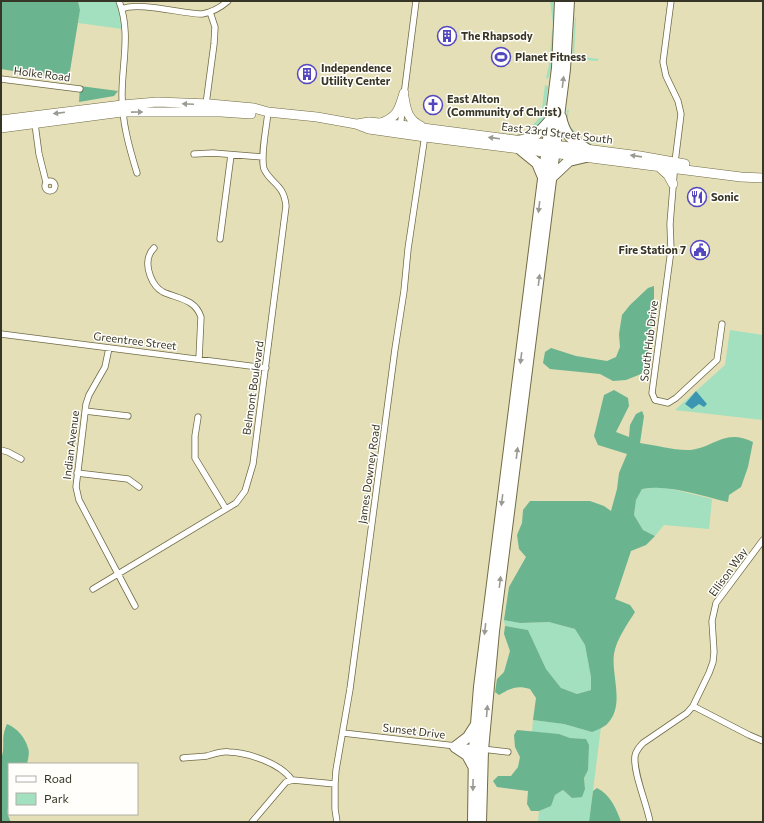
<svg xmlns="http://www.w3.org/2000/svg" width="764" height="823" font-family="Commissioner,sans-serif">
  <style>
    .green { fill: #a2e0bf }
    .forest { fill: #6ab48f }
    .water { fill: #3d96b1 }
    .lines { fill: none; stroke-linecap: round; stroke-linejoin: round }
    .street-casing { stroke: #706b46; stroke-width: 7 }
    .primary-casing { stroke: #706b46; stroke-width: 10 }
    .highway-casing { stroke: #706b46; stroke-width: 12 }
    .street { stroke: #fff; stroke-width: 5.5 }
    .primary { stroke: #fff; stroke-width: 9 }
    .highway { stroke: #fff; stroke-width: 10 }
    .oneway { fill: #9b9a92 }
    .labels { text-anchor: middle; stroke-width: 3; stroke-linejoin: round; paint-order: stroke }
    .poi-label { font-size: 11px; font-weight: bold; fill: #373525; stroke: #fffefa; text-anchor: start }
    .street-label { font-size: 11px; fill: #373525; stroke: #fffefa }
  </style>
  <rect width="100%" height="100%" fill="#e4dfb6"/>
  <path class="green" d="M78 1H117L123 29 78 23 80 10Z
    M550 1H556L554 24H553Z
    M575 17H576L574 56 599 59 597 61 575 59 572 57Z
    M552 30 555 31 553 59 549 77 547 79 546 78 549 65Z
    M545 85 548 86V88L544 120 541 127 522 137 541 116Z
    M569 109 567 123 582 140 606 143V144L583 142 574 138 566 121 567 110Z
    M730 330 763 335V420L675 410 725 365Z
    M652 488H668L712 499 709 529 664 525 655 536 643 530 634 515 636 500 642 489Z
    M504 620 520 623 549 622 575 629 585 645 591 677V690L577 694 561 688 546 669 528 630 505 626Z
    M533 720 564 724 592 732 601 727 589 822H538L539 811 551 806 555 795 563 790 572 798 585 789 584 778 588 770 586 739 570 738 559 734 532 732Z"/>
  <path class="forest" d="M1 1H78L80 10 69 77 62 79 1 69Z
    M80 86 118 91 114 96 79 102Z
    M654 286V309L646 365 641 374 626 380 613 381 600 374 550 369 543 363 545 352 551 348 576 356 607 361 616 357 620 347 619 334 622 315 630 305 648 288Z
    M614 390 628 398 629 406 616 432 629 437 630 425 636 414 642 411 644 416 640 443C655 445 672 450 687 450 712 450 724 427 753 442L748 467 741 487 729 495 728 502C700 496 670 484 642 489L636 500 634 515 643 530 655 536 646 545 631 551 615 599 630 605 635 612C628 623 616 640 614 654 611 675 625 705 608 723 605 727 597 730 592 732L564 724 533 720 536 698 530 689C517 685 511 688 499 695L495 692 497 679 504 672 510 651 504 634 505 626 528 630 546 669 561 688 577 694 591 690V677L585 645 575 629 549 622 520 623 504 620 509 587 526 557 519 549 517 535 522 523 523 510 530 501H590L604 506 611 511 617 489 619 473 627 454 598 445 594 436 604 395Z
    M7 724C17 728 25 737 28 748 30 752 28 759 27 764H9V806C6 811 8 817 11 822H1V759C6 746 0 739 7 724Z
    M517 730 559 734 570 738 586 739 589 745 588 770 584 778 585 789 582 797 572 798 563 790 555 795 551 806 539 811H531L527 804 528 791 497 787 493 781 498 776H511L518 767 520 757 515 747 514 735Z
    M597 788C610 794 617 810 621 822H589L593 791Z"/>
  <path class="water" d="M696 391 707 404 704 407 699 404 692 409 685 404Z"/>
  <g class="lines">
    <defs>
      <path id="street" d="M119 1C131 32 122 63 122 95 122 122 129 147 137 173
        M671 1 663 62 666 76 678 101 681 114 675 162 670 224 671 250 652 393 655 400 668 403 676 398 717 360 722 324
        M122 9C137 1 183 14 202 14 213 12 220 8 228 1
        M1 79 80 89
        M404 95 416 1
        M206 104 214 44 215 27 210 12
        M35 124 39 154 46 182
        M400 127 403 105
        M194 154 213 153 263 157
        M45 186a5 5 0 1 1 10 0a5 5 0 1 1-10 0Z
        M220 239 231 155
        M154 248C152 250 150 253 149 256 145 268 152 286 163 292 179 299 195 299 201 317L199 359
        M1 334 266 368
        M109 348 105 367 89 395 86 404 76 487 79 500 135 606
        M85 411 128 416
        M198 417 195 436V458L226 509
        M1 450 8 452 21 459
        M77 473 128 479 139 487
        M93 589 236 503 245 491 253 464 286 206C284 184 271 184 264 169 260 157 267 125 268 112
        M693 706 749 735 763 741
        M343 733 508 752
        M183 758C191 757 199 757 207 756 214 754 222 751 229 752 249 753 280 763 292 780
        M252 822 286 782 293 780 335 784
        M337 822 335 809V784L336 770 350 689 395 349 404 291 408 249 425 135
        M650 822C647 804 633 773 635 756 636 751 639 747 643 743L687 713 693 706 709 673 713 662 714 652 712 621 716 603 763 540"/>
      <path id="primary" d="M404 97C406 110 408 120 421 126
        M1 120 122 105 157 102 210 104 254 108 268 112 317 117 356 124 369 129 425 137 741 177 763 178
        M381 123C398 117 399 109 404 93
        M357 124 369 122 400 125 640 156 685 164
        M1 128 122 112H221L251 114
        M658 166 668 175 673 184"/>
      <path id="highway" d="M561 117C565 136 572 140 587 149
        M518 141C535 138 540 132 550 120
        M521 150 537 163 542 175
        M552 177 569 161 586 157
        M473 766 467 755 455 747 468 737 475 726
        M473 822 474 749 479 687 557 68 560 1
        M481 822 483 750 494 631 565 69 569 1"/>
    </defs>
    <use href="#street" class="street-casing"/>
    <use href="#primary" class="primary-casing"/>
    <use href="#highway" class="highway-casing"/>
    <use href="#street" class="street"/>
    <use href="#primary" class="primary"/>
    <use href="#highway" class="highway"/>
  </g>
  <defs><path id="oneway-solid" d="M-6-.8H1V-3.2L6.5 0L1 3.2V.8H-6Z"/></defs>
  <g class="oneway">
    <use href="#oneway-solid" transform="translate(563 82) rotate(-83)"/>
    <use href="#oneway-solid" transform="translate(188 104) rotate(-178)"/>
    <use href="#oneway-solid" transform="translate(137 112) rotate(-1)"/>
    <use href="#oneway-solid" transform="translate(59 113) rotate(173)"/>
    <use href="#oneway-solid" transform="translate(494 138) rotate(-173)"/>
    <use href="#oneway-solid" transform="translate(636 156) rotate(-172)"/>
    <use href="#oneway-solid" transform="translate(539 207) rotate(97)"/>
    <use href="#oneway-solid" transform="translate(539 280) rotate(-83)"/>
    <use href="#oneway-solid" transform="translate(521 358) rotate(97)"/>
    <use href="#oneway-solid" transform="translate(517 453) rotate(-83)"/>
    <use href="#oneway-solid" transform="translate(502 500) rotate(97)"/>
    <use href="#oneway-solid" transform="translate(500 582) rotate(-83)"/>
    <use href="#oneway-solid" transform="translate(485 629) rotate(97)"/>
    <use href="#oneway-solid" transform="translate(487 711) rotate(-85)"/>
    <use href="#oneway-solid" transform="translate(473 785) rotate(91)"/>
  </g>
  <defs>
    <symbol id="building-ring" viewBox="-11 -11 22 22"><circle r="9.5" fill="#fffefa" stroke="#5247bf" stroke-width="1.5"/><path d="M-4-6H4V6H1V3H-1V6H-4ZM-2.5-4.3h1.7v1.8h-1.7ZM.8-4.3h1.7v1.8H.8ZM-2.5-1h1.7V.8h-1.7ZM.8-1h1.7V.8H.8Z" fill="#5247bf"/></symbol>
    <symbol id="stadium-ring" viewBox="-11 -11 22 22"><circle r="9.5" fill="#fffefa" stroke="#5247bf" stroke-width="1.5"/><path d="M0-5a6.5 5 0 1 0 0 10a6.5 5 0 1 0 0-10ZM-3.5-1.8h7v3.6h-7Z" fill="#5247bf"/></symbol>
    <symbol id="church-ring" viewBox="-11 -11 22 22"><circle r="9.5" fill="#fffefa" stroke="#5247bf" stroke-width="1.5"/><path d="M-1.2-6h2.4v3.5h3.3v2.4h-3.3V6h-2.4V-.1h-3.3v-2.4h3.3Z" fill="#5247bf"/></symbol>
    <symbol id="restaurant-ring" viewBox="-11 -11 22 22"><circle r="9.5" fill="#fffefa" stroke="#5247bf" stroke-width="1.5"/><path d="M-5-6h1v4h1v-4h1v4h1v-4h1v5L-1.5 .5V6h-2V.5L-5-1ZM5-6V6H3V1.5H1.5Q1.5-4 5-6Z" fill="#5247bf"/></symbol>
    <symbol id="civic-ring" viewBox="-11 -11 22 22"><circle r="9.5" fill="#fffefa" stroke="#5247bf" stroke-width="1.5"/><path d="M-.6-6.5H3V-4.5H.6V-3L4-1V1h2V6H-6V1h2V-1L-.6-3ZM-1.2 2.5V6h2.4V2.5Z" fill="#5247bf"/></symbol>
  </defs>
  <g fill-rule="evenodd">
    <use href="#building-ring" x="436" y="25" width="22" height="22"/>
    <use href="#stadium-ring" x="490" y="46" width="22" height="22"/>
    <use href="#building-ring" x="296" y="63" width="22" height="22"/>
    <use href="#church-ring" x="422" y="94" width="22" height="22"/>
    <use href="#restaurant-ring" x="686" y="186" width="22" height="22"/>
    <use href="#civic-ring" x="689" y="239" width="22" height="22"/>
  </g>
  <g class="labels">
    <g class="poi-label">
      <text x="461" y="40">The Rhapsody</text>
      <text x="515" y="61">Planet Fitness</text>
      <text x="321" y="72">Independence<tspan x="321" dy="13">Utility Center</tspan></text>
      <text x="447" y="103">East Alton<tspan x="447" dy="13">(Community of Christ)</tspan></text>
      <text x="711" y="201">Sonic</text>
      <text x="686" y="254" text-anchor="end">Fire Station 7</text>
    </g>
    <g class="street-label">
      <text transform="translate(42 74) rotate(7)" y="4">Holke Road</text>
      <text transform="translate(557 133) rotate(7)" y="4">East 23rd Street South</text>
      <text transform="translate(135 341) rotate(7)" y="4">Greentree Street</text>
      <text transform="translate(649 341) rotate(-83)" y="4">South Hub Drive</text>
      <text transform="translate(253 388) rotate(-82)" y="4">Belmont Boulevard</text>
      <text transform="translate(71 445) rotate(-83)" y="4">Indian Avenue</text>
      <text transform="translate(369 474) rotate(-82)" y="4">James Downey Road</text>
      <text transform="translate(728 572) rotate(-54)" y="4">Ellison Way</text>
      <text transform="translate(414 731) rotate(7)" y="4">Sunset Drive</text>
    </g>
  </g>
  <rect width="764" height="823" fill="none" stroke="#373525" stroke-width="4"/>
  <rect x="8" y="763" width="130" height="52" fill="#fffefa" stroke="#afaea5"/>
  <rect x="16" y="776" width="20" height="6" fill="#ffffff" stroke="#afaea5"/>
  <text x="44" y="783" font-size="12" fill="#373525">Road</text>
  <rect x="16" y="793" width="20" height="12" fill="#a2e0bf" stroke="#afaea5"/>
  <text x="44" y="803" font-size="12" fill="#373525">Park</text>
</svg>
